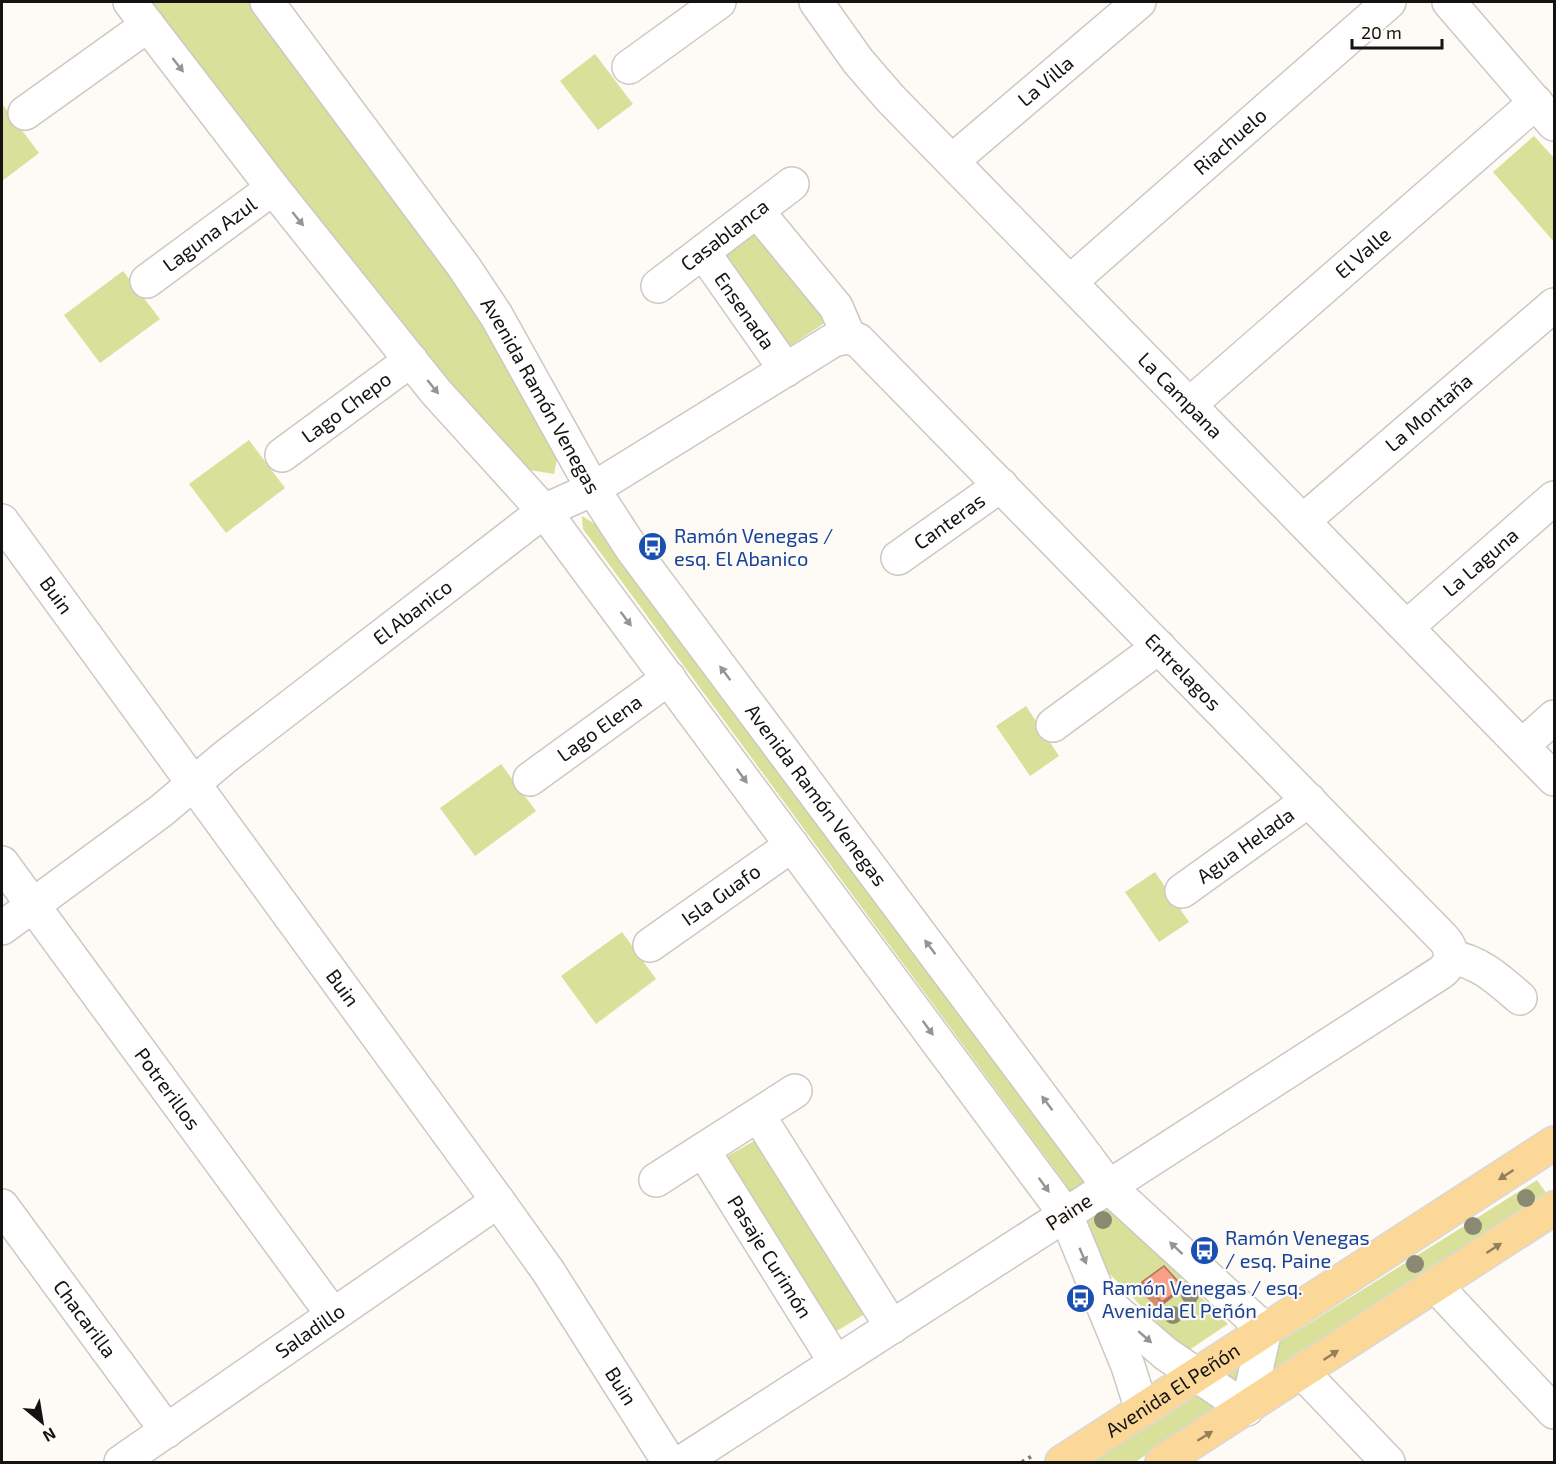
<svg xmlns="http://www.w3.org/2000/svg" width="1556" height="1464" font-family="'Exo 2',sans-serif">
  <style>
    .green { fill: #d9e099 }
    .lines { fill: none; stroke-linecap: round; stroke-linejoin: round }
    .minor-casing { stroke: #ccc8c3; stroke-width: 36 }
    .major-casing { stroke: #d9d9d9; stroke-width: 36 }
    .path { stroke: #807e7a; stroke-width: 4; stroke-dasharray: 3 4.5; stroke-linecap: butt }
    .minor { stroke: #fff; stroke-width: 33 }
    .major { stroke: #fbd798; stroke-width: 33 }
    .tree { fill: #8a8a73 }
    .wall { fill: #d58a74 }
    .shaded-wall { fill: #ae705e }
    .building { fill: #f8a087; stroke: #ae705e; stroke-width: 1.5 }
    .oneway { fill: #959594 }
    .oneway2 { fill: #937f5b }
    .labels { text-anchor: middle; stroke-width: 4.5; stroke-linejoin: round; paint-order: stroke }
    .street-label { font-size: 20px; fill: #141311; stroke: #fefaf5 }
    .transit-label { font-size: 20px; fill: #164399; stroke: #fefaf5; text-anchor: start }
  </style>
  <rect width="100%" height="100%" fill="#fefaf5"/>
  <path class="green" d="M150 2H255L466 287 559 450 554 474 530 470 403 342Z
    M595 54 633 104 598 130 560 81Z
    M3 105 39 153 2 181V106Z
    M1534 136 1554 158V242L1493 172Z
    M757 231 817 299 826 322 784 350 717 256Z
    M123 271 160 319 100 363 64 315Z
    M249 440 285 488 226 533 189 484Z
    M582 516 595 524 1083 1179 1228 1324 1186 1352 1098 1262 1067 1186 583 529Z
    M1026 706 1059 756 1030 776 996 726Z
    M501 764 536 811 475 856 440 808Z
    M1155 872 1189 922 1159 942 1125 892Z
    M622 932 656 979 596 1024 561 976Z
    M761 1137 868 1312 835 1332 726 1157Z
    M1537 1180 1547 1194 1135 1462H1089Z"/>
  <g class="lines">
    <defs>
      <g id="minor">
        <path d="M130 2 273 188 436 392 544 511 1066 1215 1128 1366 1142 1410"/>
        <path id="s1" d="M267 2 464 267 496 315 593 489 632 549 1109 1187 1265 1330 1247 1409 1166 1354 1101 1298"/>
        <path id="s2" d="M816 2 858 61 890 98 1554 779"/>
        <path d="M1449 2 1554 124"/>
        <path d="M629 67 719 2"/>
        <path d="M25 113 148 25"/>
        <path id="s3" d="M952 161 1139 2"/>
        <path d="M757 211 836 307 849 337"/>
        <path id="s4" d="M703 252 786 370"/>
        <path id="s5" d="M147 281 273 188"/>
        <path id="s6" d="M1070 282 1389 2"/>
        <path id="s7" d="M658 286 792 184"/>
        <path id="s8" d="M1189 405 1536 102"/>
        <path id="s9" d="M282 455 411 360"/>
        <path id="s10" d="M2 521 498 1201 548 1271 669 1462"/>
        <path id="s11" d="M1303 521 1554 305"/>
        <path id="s12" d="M898 558 1001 485"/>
        <path id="s13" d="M1407 627 1554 498"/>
        <path d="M1053 725 1159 647"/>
        <path d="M1522 746 1554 717"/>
        <path id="s14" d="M530 779 669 678"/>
        <path id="s15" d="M2 863 333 1315"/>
        <path id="s16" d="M1182 891 1309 800"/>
        <path id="s17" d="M2 928 161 811 225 757 544 511 593 489 832 341C842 337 848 337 858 340L1443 938C1454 949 1453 964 1440 973L682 1462"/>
        <path id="s18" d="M650 945 792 845"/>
        <path d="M1451 957C1480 962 1498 979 1520 998"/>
        <path d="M758 1115 892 1327"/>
        <path id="s19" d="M703 1150 836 1363"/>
        <path d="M656 1180 795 1091"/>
        <path id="s20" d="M2 1206 167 1431"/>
        <path d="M1436 1286 1554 1412"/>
        <path d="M1303 1373 1388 1462"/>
        <path id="s21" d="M121 1462 498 1201"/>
      </g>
      <g id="major">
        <path id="s22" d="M1062 1462 1554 1143"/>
        <path d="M1162 1462 1554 1208"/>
      </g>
    </defs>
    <use href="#minor" class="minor-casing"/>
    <use href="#major" class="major-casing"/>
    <path class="path" d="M1022 1462 1032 1456"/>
    <use href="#minor" class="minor"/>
    <use href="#major" class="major"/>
  </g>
  <g class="tree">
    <circle cx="1526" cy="1198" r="9"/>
    <circle cx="1103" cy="1220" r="9"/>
    <circle cx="1473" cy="1226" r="9"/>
    <circle cx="1415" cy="1264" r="9"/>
    <circle cx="1190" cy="1295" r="9"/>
    <circle cx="1173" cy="1315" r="9"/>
  </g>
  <path class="wall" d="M1142 1282 1178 1293 1158 1309 1138 1289Z"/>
  <path class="shaded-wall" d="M1183 1287 1178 1293 1158 1309 1162 1302Z"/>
  <path class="building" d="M1164 1266 1183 1287 1162 1302 1142 1282Z"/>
  <defs><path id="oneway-solid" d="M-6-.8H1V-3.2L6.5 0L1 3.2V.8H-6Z" transform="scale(1.5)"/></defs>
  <g class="oneway">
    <use href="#oneway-solid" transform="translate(178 65) rotate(52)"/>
    <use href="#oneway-solid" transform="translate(298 219) rotate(51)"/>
    <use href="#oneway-solid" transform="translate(433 387) rotate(51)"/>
    <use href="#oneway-solid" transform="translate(626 619) rotate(53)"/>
    <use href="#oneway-solid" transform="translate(725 673) rotate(-127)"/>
    <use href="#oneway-solid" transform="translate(742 776) rotate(54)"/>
    <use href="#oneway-solid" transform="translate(930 947) rotate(-127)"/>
    <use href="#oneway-solid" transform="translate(928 1028) rotate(54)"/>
    <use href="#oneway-solid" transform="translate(1047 1103) rotate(-127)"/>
    <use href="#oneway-solid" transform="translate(1044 1185) rotate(54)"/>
    <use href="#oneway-solid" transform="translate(1176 1248) rotate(-137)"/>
    <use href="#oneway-solid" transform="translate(1083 1256) rotate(67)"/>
    <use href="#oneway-solid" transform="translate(1145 1337) rotate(41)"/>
  </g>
  <g class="oneway2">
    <use href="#oneway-solid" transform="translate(1506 1175) rotate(147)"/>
    <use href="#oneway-solid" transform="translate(1494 1248) rotate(-33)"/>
    <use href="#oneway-solid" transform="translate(1331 1355) rotate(-33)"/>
    <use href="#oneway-solid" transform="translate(1205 1436) rotate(-32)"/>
  </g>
  <defs>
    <symbol id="bus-disc" viewBox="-11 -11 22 22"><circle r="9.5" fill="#1a4fb4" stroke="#fefaf5"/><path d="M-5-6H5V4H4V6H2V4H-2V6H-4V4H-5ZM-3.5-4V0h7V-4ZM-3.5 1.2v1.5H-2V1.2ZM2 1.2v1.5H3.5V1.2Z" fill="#fff"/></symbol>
  </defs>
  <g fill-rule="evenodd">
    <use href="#bus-disc" x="636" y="530" width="33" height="33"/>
    <use href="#bus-disc" x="1188" y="1234" width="33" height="33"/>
    <use href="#bus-disc" x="1064" y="1282" width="33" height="33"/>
  </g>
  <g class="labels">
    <g class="street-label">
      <text dy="7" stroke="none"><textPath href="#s3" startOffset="123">La Villa</textPath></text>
      <text dy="7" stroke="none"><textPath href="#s6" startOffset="213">Riachuelo</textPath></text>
      <text dy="7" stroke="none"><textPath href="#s5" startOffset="78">Laguna Azul</textPath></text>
      <text dy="7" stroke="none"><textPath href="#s7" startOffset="84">Casablanca</textPath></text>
      <text dy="7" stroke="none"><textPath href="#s8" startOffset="231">El Valle</textPath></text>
      <text dy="7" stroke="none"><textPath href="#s4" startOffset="72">Ensenada</textPath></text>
      <text dy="7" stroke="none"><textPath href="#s2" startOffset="537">La Campana</textPath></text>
      <text dy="7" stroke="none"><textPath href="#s1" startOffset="480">Avenida Ramón Venegas</textPath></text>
      <text dy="7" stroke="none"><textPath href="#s9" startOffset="80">Lago Chepo</textPath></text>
      <text dy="7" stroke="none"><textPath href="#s11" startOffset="166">La Montaña</textPath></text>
      <text dy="7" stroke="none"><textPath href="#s12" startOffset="63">Canteras</textPath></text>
      <text dy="7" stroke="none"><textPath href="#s13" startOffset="98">La Laguna</textPath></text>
      <text dy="7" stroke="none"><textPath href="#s10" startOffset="92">Buin</textPath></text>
      <text dy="7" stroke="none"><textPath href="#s17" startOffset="518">El Abanico</textPath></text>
      <text dy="7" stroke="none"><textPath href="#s17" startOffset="1510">Entrelagos</textPath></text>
      <text dy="7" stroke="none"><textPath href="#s14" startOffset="86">Lago Elena</textPath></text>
      <text dy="7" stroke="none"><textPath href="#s1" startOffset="966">Avenida Ramón Venegas</textPath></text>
      <text dy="7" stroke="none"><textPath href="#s16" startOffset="78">Agua Helada</textPath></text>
      <text dy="7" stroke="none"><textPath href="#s18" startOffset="87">Isla Guafo</textPath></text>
      <text dy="7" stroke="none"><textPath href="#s10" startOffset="578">Buin</textPath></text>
      <text dy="7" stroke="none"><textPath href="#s15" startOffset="280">Potrerillos</textPath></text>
      <text transform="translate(1069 1212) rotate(-33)" y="7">Paine</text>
      <text dy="7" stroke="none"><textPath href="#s19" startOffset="126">Pasaje Curimón</textPath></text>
      <text dy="7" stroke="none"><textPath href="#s20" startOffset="140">Chacarilla</textPath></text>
      <text dy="7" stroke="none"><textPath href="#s21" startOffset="230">Saladillo</textPath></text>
      <text dy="7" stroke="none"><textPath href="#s10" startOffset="1064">Buin</textPath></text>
      <text dy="7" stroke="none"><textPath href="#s22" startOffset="132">Avenida El Peñón</textPath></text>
    </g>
    <g class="transit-label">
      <text x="674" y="543">Ramón Venegas /<tspan x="674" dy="23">esq. El Abanico</tspan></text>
      <text x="1225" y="1245">Ramón Venegas<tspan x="1225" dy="23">/ esq. Paine</tspan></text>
      <text x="1102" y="1295">Ramón Venegas / esq.<tspan x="1102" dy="23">Avenida El Peñón</tspan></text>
    </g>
  </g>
  <rect width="1556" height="1464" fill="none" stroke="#141311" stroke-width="6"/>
  <g transform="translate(42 1422) rotate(150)" stroke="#fefaf5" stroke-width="4.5" paint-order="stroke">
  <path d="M0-4.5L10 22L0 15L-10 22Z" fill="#141311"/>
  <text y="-9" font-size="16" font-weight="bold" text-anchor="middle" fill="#141311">N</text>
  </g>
  <path d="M1352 39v9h90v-9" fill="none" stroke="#141311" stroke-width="3"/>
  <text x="1361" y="39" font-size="18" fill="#141311" stroke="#fefaf5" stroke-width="4.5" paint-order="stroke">20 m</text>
</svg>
